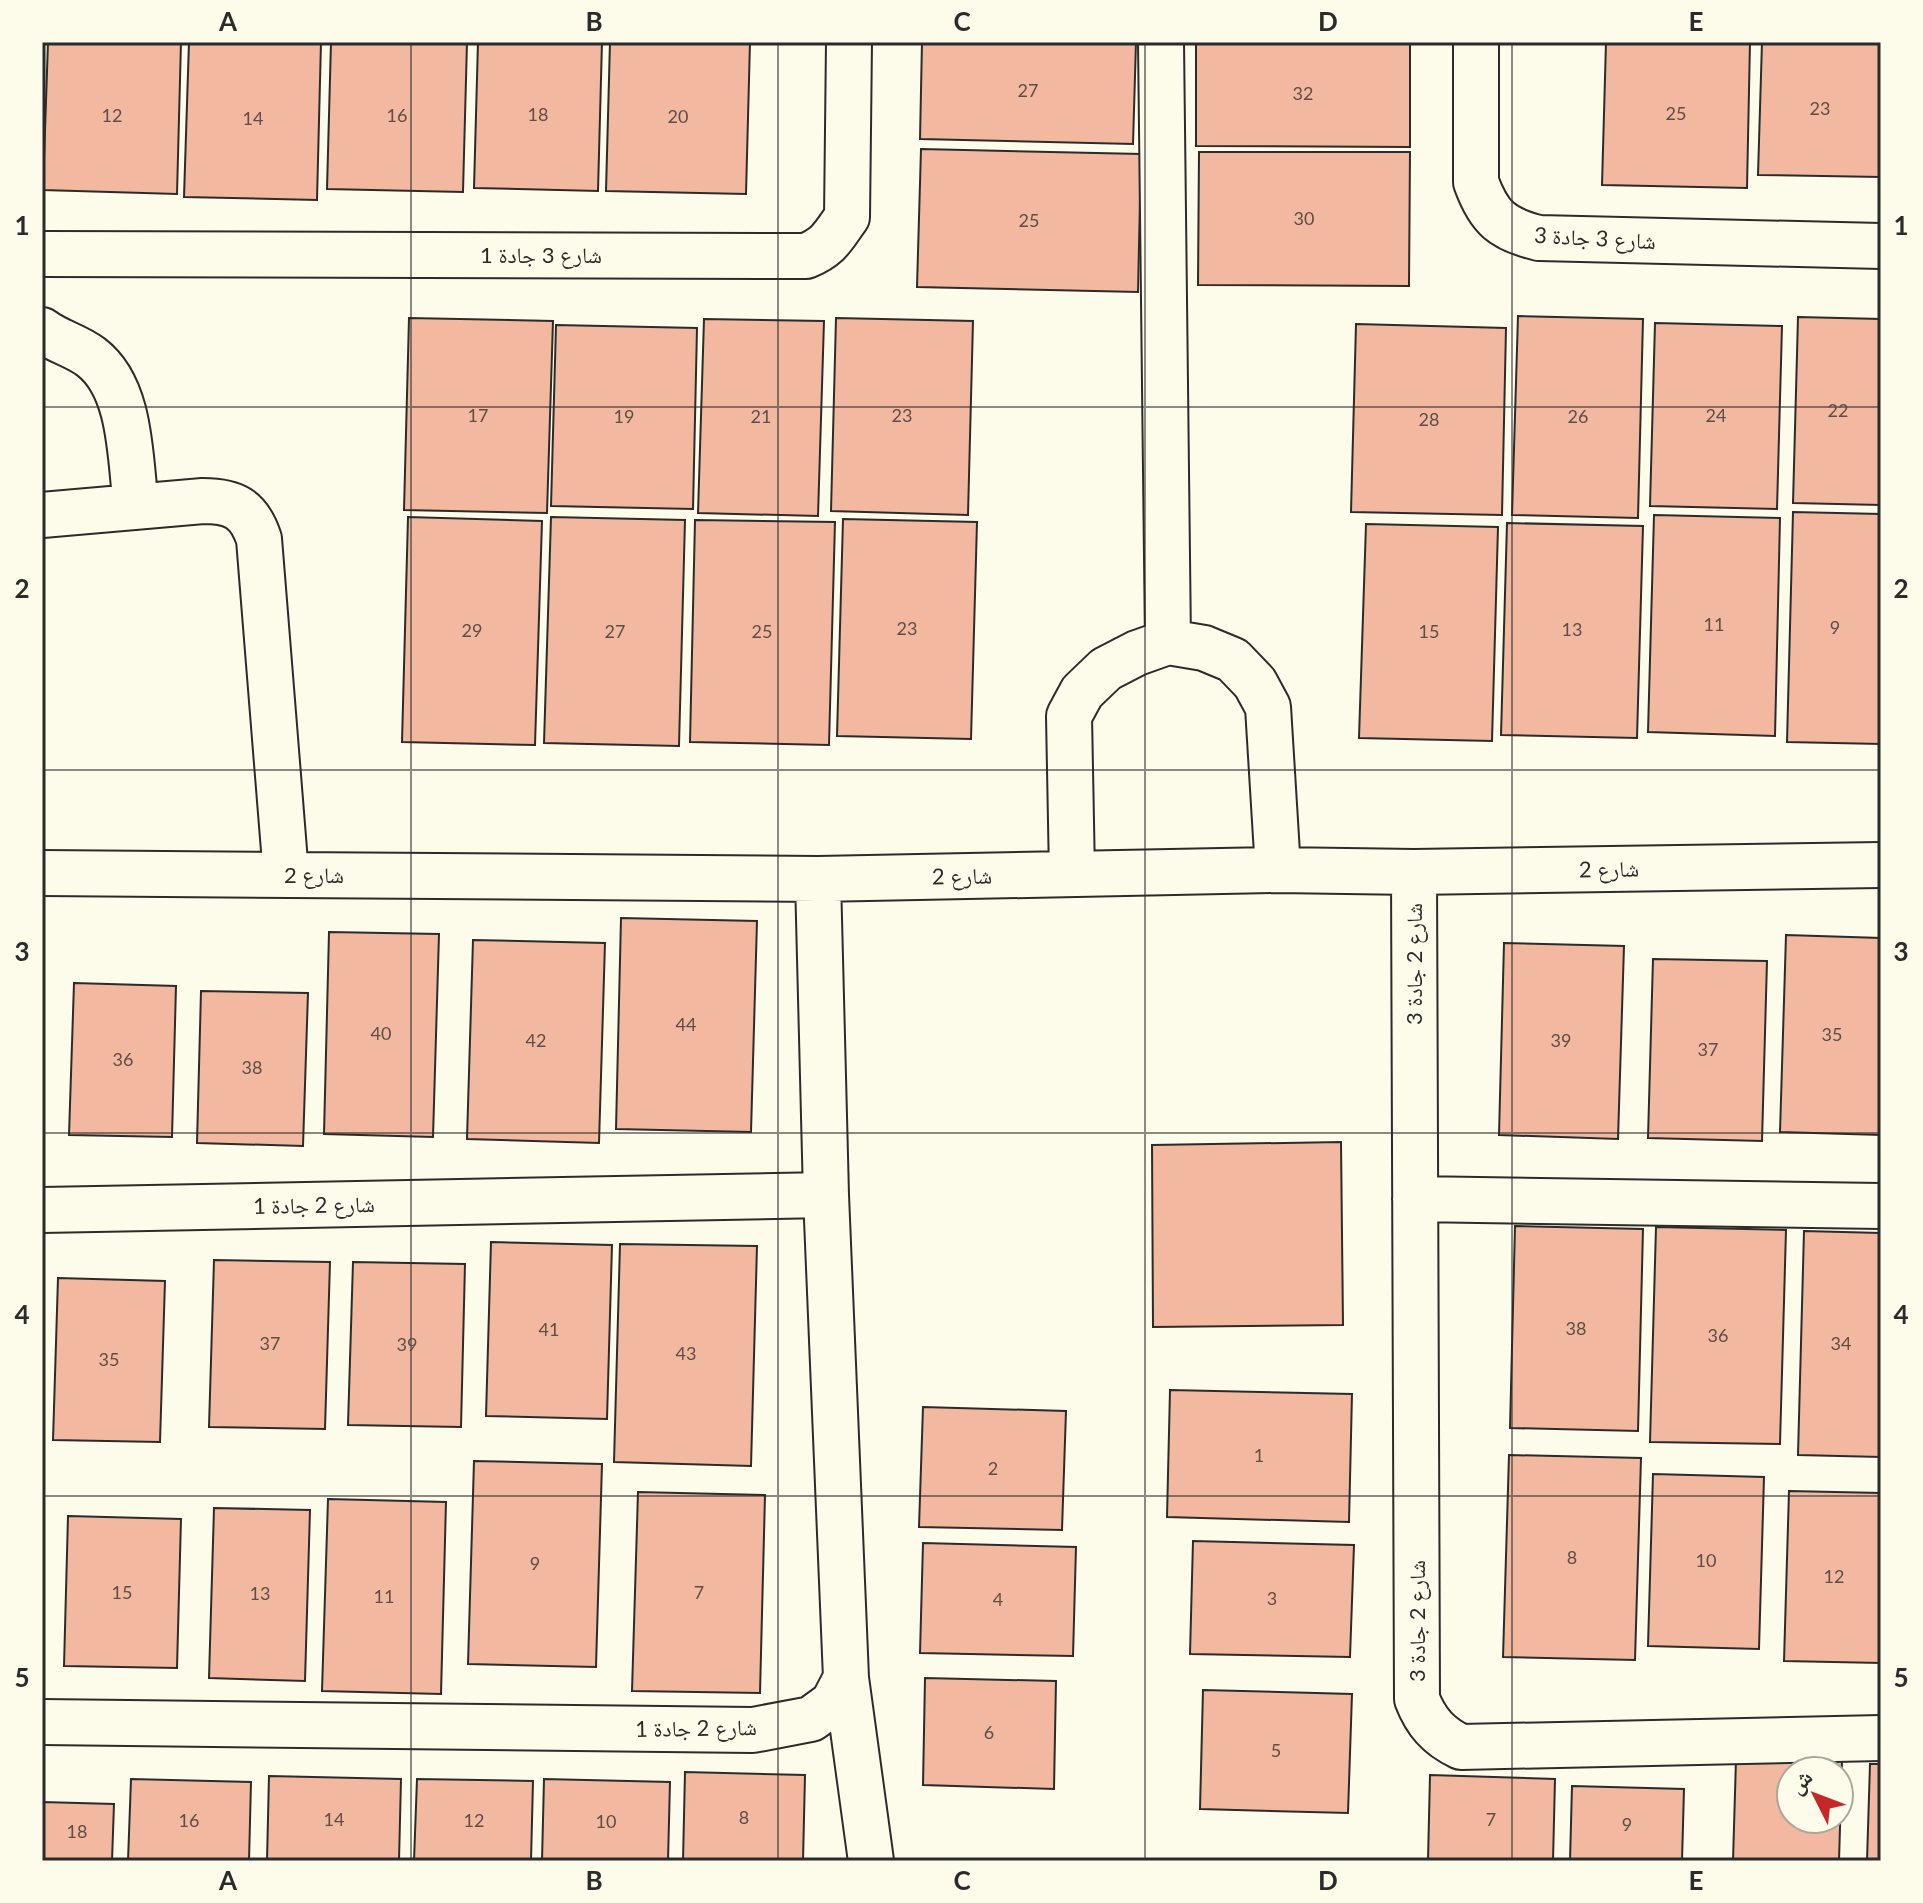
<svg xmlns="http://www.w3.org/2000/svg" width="1923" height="1903" font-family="Lato,'Noto Naskh Arabic',sans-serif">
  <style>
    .building { fill: #f2b8a0; stroke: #2b2b2b; stroke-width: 2; fill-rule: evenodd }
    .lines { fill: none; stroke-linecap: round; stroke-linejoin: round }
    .minor-casing { stroke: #2b2b2b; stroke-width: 48 }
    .minor { stroke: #fdfbea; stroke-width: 44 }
    .grid { fill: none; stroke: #2b2b2b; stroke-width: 2; stroke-opacity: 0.55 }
    .labels { text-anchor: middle; stroke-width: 6; stroke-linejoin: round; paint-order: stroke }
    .number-label { font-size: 18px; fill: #5d4e48 }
    .street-label { font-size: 22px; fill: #2b2b2b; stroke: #fdfbea }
    .neatline { fill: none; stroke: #2b2b2b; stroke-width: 3 }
    .grid-label { font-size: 26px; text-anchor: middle; font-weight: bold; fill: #2b2b2b }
  </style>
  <rect width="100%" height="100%" fill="#fdfbea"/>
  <path class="building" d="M48 42H181L177 194 43 190Z
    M189 42H321L317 200 184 197Z
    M331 42H467L463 192 327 189Z
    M478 42H602L598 191 474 188Z
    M610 42H750L746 194 606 191Z
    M922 42H1136L1133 144 920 139Z
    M1196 42H1410V147L1196 146Z
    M1606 42H1750L1747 188 1602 185Z
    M1762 42H1881V177L1758 175Z
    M921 149 1141 154 1138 292 917 287Z
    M1199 152H1410L1409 286 1198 285Z
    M1518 316 1643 319 1638 518 1512 515Z
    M1798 317 1881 319V505L1793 503Z
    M409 318 553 321 547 513 404 510Z
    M836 318 973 321 968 515 831 511Z
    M704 319 824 321 818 516 698 513Z
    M1655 323 1782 326 1777 509 1650 506Z
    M1356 324 1506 328 1502 515 1351 512Z
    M556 325 697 328 693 509 551 506Z
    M1793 512 1881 514V744L1787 742Z
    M1654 515 1780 518 1775 736 1648 732Z
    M408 517 542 521 535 745 402 742Z
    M551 517 685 520 679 746 544 743Z
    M843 519 977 522 971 739 837 736Z
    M695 520 835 522 829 745 690 742Z
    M1507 523 1643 526 1637 738 1501 735Z
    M1366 524 1498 527 1492 741 1359 738Z
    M621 918 757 921 751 1132 616 1129Z
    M329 932 439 934 433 1137 324 1134Z
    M1786 935 1881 938V1135L1780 1132Z
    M473 940 605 943 599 1143 467 1139Z
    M1504 943 1624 946 1618 1139 1499 1135Z
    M1653 959 1767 961 1762 1141 1648 1138Z
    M74 983 176 986 172 1137 69 1135Z
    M201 991 308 993 303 1146 197 1143Z
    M1341 1142 1343 1325 1153 1327 1152 1145Z
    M1515 1226 1643 1229 1638 1431 1510 1428Z
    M1656 1227 1786 1230 1780 1444 1650 1442Z
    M1804 1231 1881 1233V1457L1798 1455Z
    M491 1242 612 1245 607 1419 486 1416Z
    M620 1244 757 1246 751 1466 614 1462Z
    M214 1260 330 1262 325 1429 209 1427Z
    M353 1262 465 1264 461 1427 348 1425Z
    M58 1278 165 1281 160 1442 53 1440Z
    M1170 1390 1352 1394 1349 1522 1167 1517Z
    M923 1407 1066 1411 1062 1530 919 1527Z
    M1509 1455 1641 1458 1635 1660 1503 1657Z
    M474 1461 602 1464 596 1667 468 1664Z
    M1653 1474 1764 1477 1759 1649 1648 1646Z
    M1789 1491 1881 1493V1663L1784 1661Z
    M638 1492 765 1495 760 1693 632 1691Z
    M328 1499 446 1502 441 1694 322 1691Z
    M214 1508 310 1510 305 1681 209 1678Z
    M68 1516 181 1519 177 1668 64 1666Z
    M1193 1541 1354 1545 1350 1657 1190 1654Z
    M923 1543 1076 1547 1073 1656 920 1653Z
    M925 1678 1056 1681 1054 1789 923 1785Z
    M1203 1690 1352 1694 1348 1813 1200 1809Z
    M1736 1759 1842 1761 1839 1861H1733ZM1791 1771H1839V1819H1791Z
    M1870 1764H1881V1861H1867Z
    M685 1772 805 1775 803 1861H683Z
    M1430 1775 1555 1779 1553 1861H1428Z
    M269 1776 401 1779 399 1861H267Z
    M131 1779 251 1782 249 1861H128Z
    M417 1779 533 1781 531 1861H414Z
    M544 1779 670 1782 668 1861H542Z
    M1572 1786 1684 1789 1682 1861H1570Z
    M42 1802 114 1804 112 1861H42Z"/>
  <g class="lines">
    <defs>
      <path id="minor" d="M1161 42 1168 642
        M1476 42V182C1489 218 1502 229 1539 238L1881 246
        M42 254 806 256C830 246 833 236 847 217L849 42
        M42 330C58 342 75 345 91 357 132 388 130 459 136 507
        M42 515 203 501C234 501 249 509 259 539L286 875
        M1414 872 1417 1699C1426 1722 1438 1736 1461 1747L1881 1738
        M42 873 818 879 1278 870 1414 872 1881 865
        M1072 874 1069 716 1082 692 1106 669 1137 653 1168 642 1204 648 1233 660 1255 683 1268 707 1278 870
        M1415 1199 1881 1206
        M42 1210 826 1195
        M846 1678 871 1861
        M42 1722 753 1730 811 1719 833 1703 846 1678 826 1195 818 879"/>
    </defs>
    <use href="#minor" class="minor-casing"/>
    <use href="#minor" class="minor"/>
  </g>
  <path class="grid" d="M411 42V1861M778 42V1861M1145 42V1861M1512 42V1861M42 407H1881M42 770H1881M42 1133H1881M42 1496H1881"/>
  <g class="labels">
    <g class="number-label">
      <text x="1028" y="97">27</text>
      <text x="1303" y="100">32</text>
      <text x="1820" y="115">23</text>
      <text x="1676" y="120">25</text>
      <text x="538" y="121">18</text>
      <text x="112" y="122">12</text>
      <text x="397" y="122">16</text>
      <text x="678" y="123">20</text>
      <text x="253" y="125">14</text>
      <text x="1304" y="225">30</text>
      <text x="1029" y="227">25</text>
      <text x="1838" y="417">22</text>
      <text x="478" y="422">17</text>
      <text x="902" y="422">23</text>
      <text x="1716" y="422">24</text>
      <text x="624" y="423">19</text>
      <text x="761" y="423">21</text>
      <text x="1578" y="423">26</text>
      <text x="1429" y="426">28</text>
      <text x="1714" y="631">11</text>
      <text x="1835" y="634">9</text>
      <text x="907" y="635">23</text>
      <text x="1572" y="636">13</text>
      <text x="472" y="637">29</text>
      <text x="615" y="638">27</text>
      <text x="762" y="638">25</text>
      <text x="1429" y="638">15</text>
      <text x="686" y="1031">44</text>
      <text x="381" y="1040">40</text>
      <text x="1832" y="1041">35</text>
      <text x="536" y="1047">42</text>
      <text x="1561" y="1047">39</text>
      <text x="1708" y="1056">37</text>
      <text x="123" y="1066">36</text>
      <text x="252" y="1074">38</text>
      <text x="1576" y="1335">38</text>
      <text x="549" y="1336">41</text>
      <text x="1718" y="1342">36</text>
      <text x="270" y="1350">37</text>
      <text x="1841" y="1350">34</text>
      <text x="407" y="1351">39</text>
      <text x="686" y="1360">43</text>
      <text x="109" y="1366">35</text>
      <text x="1259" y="1462">1</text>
      <text x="993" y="1475">2</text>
      <text x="1572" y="1564">8</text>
      <text x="1706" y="1567">10</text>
      <text x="535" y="1570">9</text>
      <text x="1834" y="1583">12</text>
      <text x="122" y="1599">15</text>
      <text x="699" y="1599">7</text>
      <text x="260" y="1600">13</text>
      <text x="384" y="1603">11</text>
      <text x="1272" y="1605">3</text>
      <text x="998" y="1606">4</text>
      <text x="989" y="1739">6</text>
      <text x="1276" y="1757">5</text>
      <text x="744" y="1824">8</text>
      <text x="334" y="1826">14</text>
      <text x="1491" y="1826">7</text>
      <text x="189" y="1827">16</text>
      <text x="474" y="1827">12</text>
      <text x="606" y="1828">10</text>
      <text x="1627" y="1831">9</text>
      <text x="77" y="1838">18</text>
    </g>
    <g class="street-label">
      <text transform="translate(1595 238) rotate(3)" y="8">شارع 3 جادة 3</text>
      <text x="541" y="263">شارع 3 جادة 1</text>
      <text transform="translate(1609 869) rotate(-1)" y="8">شارع 2</text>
      <text x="314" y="883">شارع 2</text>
      <text transform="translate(962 876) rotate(-1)" y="8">شارع 2</text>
      <text transform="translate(1414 964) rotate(-90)" y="8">شارع 2 جادة 3</text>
      <text transform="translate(314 1205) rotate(-1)" y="8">شارع 2 جادة 1</text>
      <text transform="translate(1417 1621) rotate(-90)" y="8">شارع 2 جادة 3</text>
      <text transform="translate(696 1728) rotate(-1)" y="8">شارع 2 جادة 1</text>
    </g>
  </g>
  <rect width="1923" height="1903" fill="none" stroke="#fdfbea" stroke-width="88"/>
  <g transform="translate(1815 1795) rotate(312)"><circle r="38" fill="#fdfbea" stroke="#a9a89e" stroke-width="2"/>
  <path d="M0-6L14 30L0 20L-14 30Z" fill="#c62828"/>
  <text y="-12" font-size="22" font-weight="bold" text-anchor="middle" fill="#2b2b2b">ش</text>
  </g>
  <rect x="44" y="44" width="1835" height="1815" class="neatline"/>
  <g class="grid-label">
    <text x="228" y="31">A</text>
    <text x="594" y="31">B</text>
    <text x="962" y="31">C</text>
    <text x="1328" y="31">D</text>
    <text x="1696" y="31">E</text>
    <text x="22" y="235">1</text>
    <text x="1901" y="235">1</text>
    <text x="22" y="598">2</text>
    <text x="1901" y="598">2</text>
    <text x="22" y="961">3</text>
    <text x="1901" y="961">3</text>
    <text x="22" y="1324">4</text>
    <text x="1901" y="1324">4</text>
    <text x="22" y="1687">5</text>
    <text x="1901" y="1687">5</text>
    <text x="228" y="1890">A</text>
    <text x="594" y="1890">B</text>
    <text x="962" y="1890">C</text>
    <text x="1328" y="1890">D</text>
    <text x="1696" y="1890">E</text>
  </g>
</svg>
